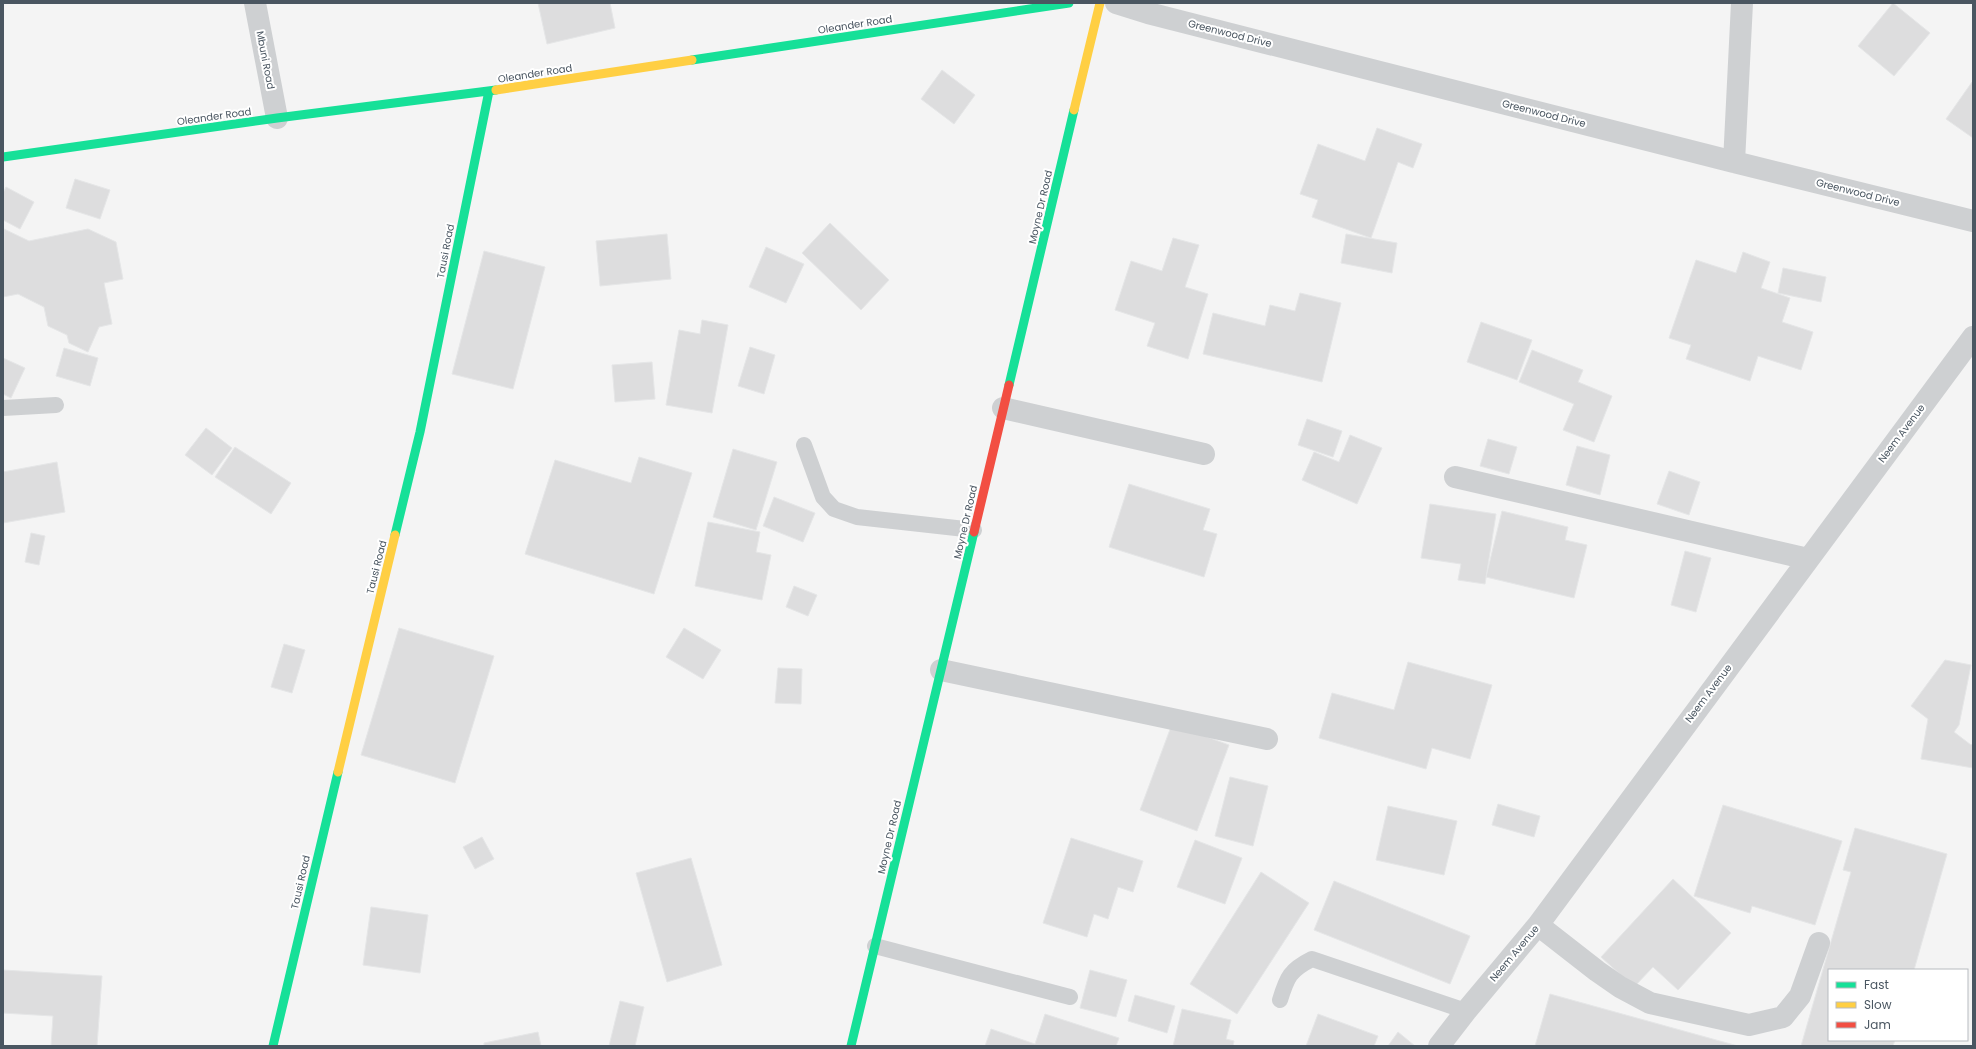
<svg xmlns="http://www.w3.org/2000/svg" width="1976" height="1049" font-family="Poppins,sans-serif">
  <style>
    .building { fill: #ddddde; stroke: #e5e6e7 }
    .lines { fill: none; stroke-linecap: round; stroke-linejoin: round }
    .lane { stroke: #ced0d2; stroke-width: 16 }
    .street { stroke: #ced0d2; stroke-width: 22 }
    .fast { stroke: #16e098; stroke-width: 9 }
    .slow { stroke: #ffcf43; stroke-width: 9 }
    .jam { stroke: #f24e42; stroke-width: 9 }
    .labels { text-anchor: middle; stroke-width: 4; stroke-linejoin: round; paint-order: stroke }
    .street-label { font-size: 10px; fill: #4a5661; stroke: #fff }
  </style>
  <rect width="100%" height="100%" fill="#f4f4f4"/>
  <path class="building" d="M538 3H610L615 28 547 44Z
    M1893 3 1930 33 1894 76 1858 46Z
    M942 70 975 95 954 124 921 99Z
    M1972 82 1973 83V138L1946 119Z
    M1377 128 1422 144 1413 168 1398 162 1371 238 1312 217 1318 200 1300 194 1318 144 1365 161Z
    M75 179 110 190 100 219 66 208Z
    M6 187 34 202 20 229 3 220V193Z
    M830 223 889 280 861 310 802 253Z
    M4 229 29 241 88 229 116 242 123 279 104 283 112 324 99 327 88 352 69 343 67 335 48 326 44 307 18 294 3 297Z
    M667 234 671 279 600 286 596 241Z
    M1346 234 1397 243 1392 273 1341 263Z
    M1173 238 1199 245 1185 287 1208 294 1188 359 1147 346 1155 323 1115 310 1131 261 1162 271Z
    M766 247 804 264 786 303 749 287Z
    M484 251 545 267 513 389 452 374Z
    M1743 252 1770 262 1761 288 1790 298 1782 322 1813 332 1801 370 1758 356 1750 381 1686 359 1691 345 1669 338 1696 260 1736 273Z
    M1783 268 1826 277 1821 302 1778 293Z
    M1300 293 1341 303 1322 382 1203 354 1213 313 1265 326 1270 305 1295 311Z
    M702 320 728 325 712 413 666 405 679 330 700 334Z
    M1481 322 1532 340 1517 380 1467 362Z
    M750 347 775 355 764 394 738 386Z
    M64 348 98 358 90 386 56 376Z
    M1532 350 1583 370 1578 382 1612 396 1594 442 1563 430 1574 404 1519 382Z
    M3 358 25 368 11 398 3 394Z
    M652 362 655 399 615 402 612 365Z
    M1307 419 1342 431 1333 457 1298 445Z
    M206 428 232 448 212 475 185 455Z
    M1350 435 1382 448 1357 504 1302 480 1314 452 1339 462Z
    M1488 439 1517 447 1509 474 1480 466Z
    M1577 446 1610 455 1600 495 1566 485Z
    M235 447 291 483 271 514 215 477Z
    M733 449 777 462 756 530 713 517Z
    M639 457 692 473 654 594 525 554 555 460 631 483Z
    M57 462 65 512 3 523V472Z
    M1669 471 1700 482 1689 515 1657 504Z
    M1129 484 1210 509 1203 530 1217 534 1204 577 1109 547Z
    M774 497 815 513 803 542 763 526Z
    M1430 504 1496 514 1485 584 1458 580 1461 564 1421 558Z
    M1502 511 1568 527 1565 540 1587 545 1574 598 1486 577Z
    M708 522 760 532 756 552 771 555 762 600 695 586Z
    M31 533 45 536 39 565 25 562Z
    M1685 551 1711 558 1696 612 1671 605Z
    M794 586 817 595 808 616 786 607Z
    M399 628 494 656 455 783 361 755Z
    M684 628 721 650 703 679 666 657Z
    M284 644 305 650 292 693 271 687Z
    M1945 660 1971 665 1959 725 1954 732 1971 745 1973 743V768L1921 759 1928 719 1911 706Z
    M1408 662 1492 685 1470 759 1432 748 1426 769 1319 738 1332 693 1394 710Z
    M778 668 802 669 801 704 775 703Z
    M1172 724 1229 745 1197 831 1140 810Z
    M1230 777 1268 786 1253 846 1215 836Z
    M1498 804 1540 816 1534 837 1492 825Z
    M1723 805 1842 841 1815 925 1752 906 1750 913 1694 896Z
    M1388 806 1457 821 1444 875 1376 860Z
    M1855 828 1947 854 1914 970H1829V1040H1895L1893 1046H1801L1851 872 1843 870Z
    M482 837 494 859 475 869 463 847Z
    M1071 838 1143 861 1133 892 1118 887 1108 919 1094 914 1087 937 1043 923Z
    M1195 840 1242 858 1225 904 1177 887Z
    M691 858 722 965 667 982 636 873Z
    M1261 872 1309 903 1237 1014 1190 984Z
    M1673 879 1731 933 1678 990 1653 967 1634 987 1601 957Z
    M1334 881 1470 936 1450 984 1314 930Z
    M371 907 428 915 420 973 363 965Z
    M3 970 102 976 97 1046H51L53 1016 3 1013Z
    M1090 970 1127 980 1116 1017 1080 1008Z
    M1550 994 1738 1046H1535Z
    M1135 995 1175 1006 1167 1033 1128 1021Z
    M620 1001 644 1007 635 1046H609Z
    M1182 1009 1231 1020 1226 1039 1234 1041 1233 1046H1173Z
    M1045 1014 1119 1038 1116 1046H985L991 1029 1035 1044Z
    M1318 1014 1378 1036 1374 1046H1306Z
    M538 1032 541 1046H484V1043Z
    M1398 1032 1415 1046H1388Z"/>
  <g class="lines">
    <path class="lane" d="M3 408 56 405
      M804 445 823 497 834 509 857 517 974 530
      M875 946 1070 997
      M1280 1000C1287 977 1290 970 1312 959L1466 1011"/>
    <path class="street" d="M255 3 277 118
      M1116 3 1148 13 1734 162 1973 221
      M1734 162 1742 3
      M1003 408 1204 454
      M1455 477 1808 559
      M941 670 1267 739
      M1538 925 1597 971 1620 987 1650 1003 1749 1025 1783 1017 1800 996 1819 943
      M1439 1046 1466 1011 1538 925 1973 337"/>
    <path class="fast" d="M692 60 1069 3
      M3 157 277 118 496 90
      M1009 385 1074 110
      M395 535 420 432 489 91
      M273 1046 338 772
      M851 1046 974 532"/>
    <path class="slow" d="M496 90 692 60
      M1074 110 1100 3
      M338 772 395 535"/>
    <path class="jam" d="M974 532 1009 385"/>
  </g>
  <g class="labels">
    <g class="street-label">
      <text transform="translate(855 24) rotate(-9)" y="4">Oleander Road</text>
      <text transform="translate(1230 33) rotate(14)" y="4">Greenwood Drive</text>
      <text transform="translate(266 60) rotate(79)" y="4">Mbuni Road</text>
      <text transform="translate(535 73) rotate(-9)" y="4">Oleander Road</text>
      <text transform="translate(1544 113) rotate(14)" y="4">Greenwood Drive</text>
      <text transform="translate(214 116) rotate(-8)" y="4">Oleander Road</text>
      <text transform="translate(1858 192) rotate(14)" y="4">Greenwood Drive</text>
      <text transform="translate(1040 207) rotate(-77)" y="4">Moyne Dr Road</text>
      <text transform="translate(445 251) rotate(-79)" y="4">Tausi Road</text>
      <text transform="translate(1901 433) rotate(-53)" y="4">Neem Avenue</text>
      <text transform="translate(965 522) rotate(-77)" y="4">Moyne Dr Road</text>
      <text transform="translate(376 567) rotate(-76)" y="4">Tausi Road</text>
      <text transform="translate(1708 693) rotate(-53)" y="4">Neem Avenue</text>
      <text transform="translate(889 837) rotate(-77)" y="4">Moyne Dr Road</text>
      <text transform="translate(300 882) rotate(-77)" y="4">Tausi Road</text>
      <text transform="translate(1514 953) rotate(-50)" y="4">Neem Avenue</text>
    </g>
  </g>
  <rect width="1976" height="1049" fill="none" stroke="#4a5661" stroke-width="8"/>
  <rect x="1828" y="969" width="140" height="72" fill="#ffffff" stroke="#b7bbc0"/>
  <rect x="1836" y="982" width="20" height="6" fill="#16e098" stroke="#b7bbc0"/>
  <text x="1864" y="989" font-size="12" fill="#4a5661">Fast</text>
  <rect x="1836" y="1002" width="20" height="6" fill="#ffcf43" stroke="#b7bbc0"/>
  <text x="1864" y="1009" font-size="12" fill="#4a5661">Slow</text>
  <rect x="1836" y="1022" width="20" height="6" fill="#f24e42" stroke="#b7bbc0"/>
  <text x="1864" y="1029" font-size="12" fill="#4a5661">Jam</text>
</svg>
